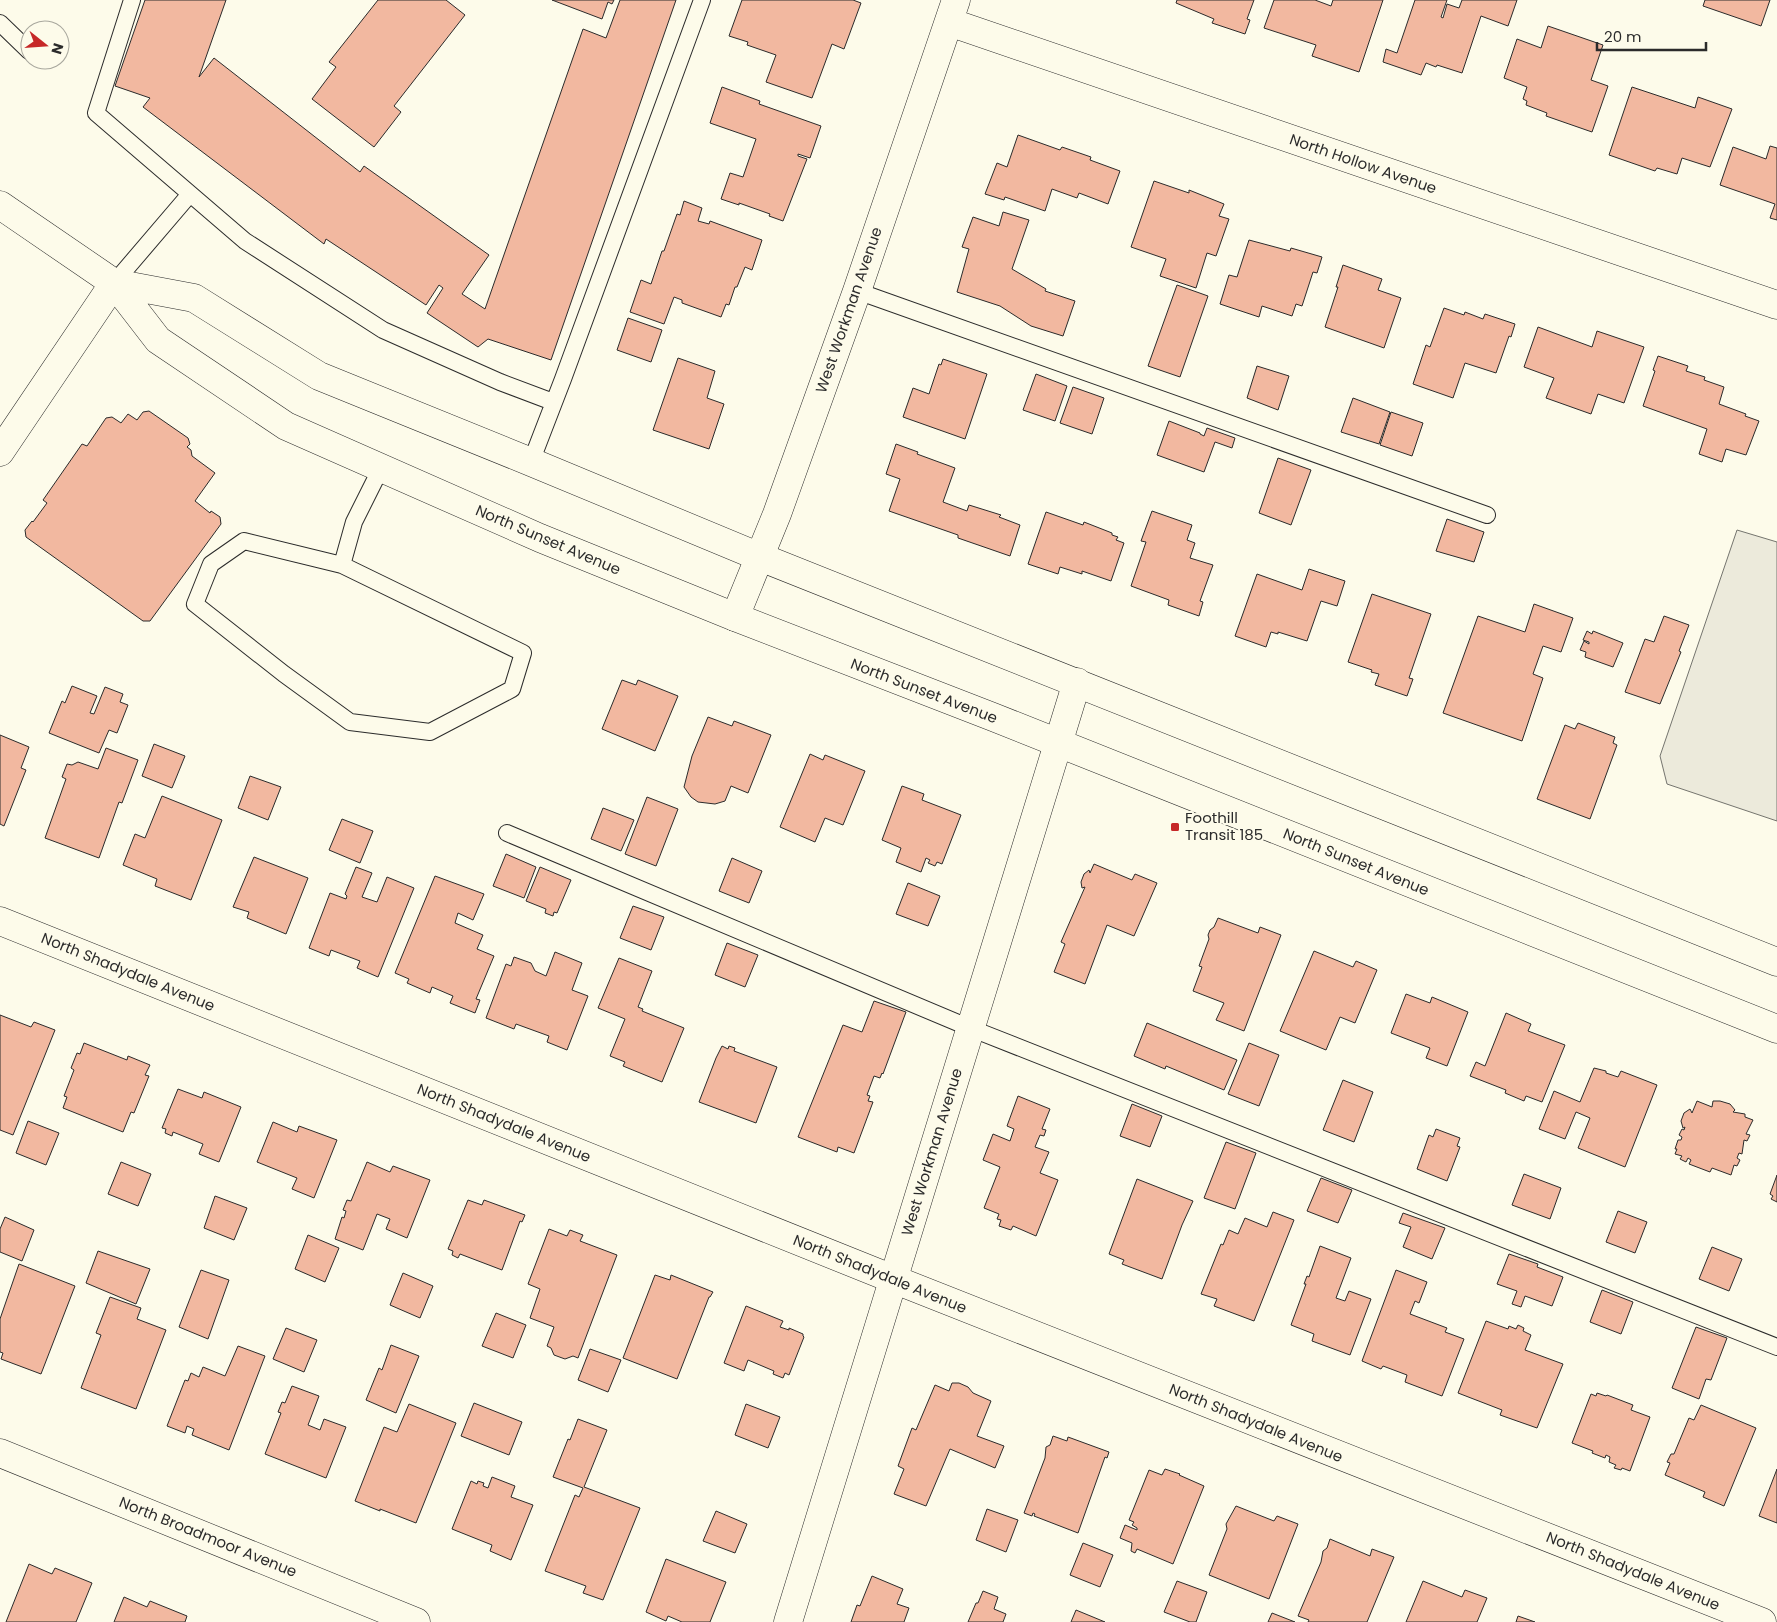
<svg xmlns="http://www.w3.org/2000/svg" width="1777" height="1622" font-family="Poppins,sans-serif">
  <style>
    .parking { fill: #eceadb; stroke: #74746e }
    .building { fill: #f2b8a0; stroke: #2b2b2b }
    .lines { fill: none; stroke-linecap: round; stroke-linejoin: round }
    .lane-casing { stroke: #2b2b2b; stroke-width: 18 }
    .street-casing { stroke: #2b2b2b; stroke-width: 29 }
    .secondary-casing { stroke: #2b2b2b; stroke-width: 29 }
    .primary-casing { stroke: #2b2b2b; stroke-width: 29 }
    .lane { stroke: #fdfbea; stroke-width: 16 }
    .street { stroke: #fdfbea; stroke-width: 28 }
    .secondary { stroke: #fdfbea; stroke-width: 28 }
    .primary { stroke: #fdfbea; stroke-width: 28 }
    .poi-dot { fill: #c62828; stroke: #fdfbea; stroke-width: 2 }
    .labels { text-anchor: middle; stroke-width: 4; stroke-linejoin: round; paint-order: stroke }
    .street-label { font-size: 15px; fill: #2b2b2b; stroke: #fdfbea }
    .poi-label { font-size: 15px; fill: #2b2b2b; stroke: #fdfbea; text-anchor: start }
  </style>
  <rect width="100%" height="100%" fill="#fdfbea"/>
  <path class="parking" d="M1737 530 1777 542V821L1667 784 1660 756Z"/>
  <path class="building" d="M145 0H226L199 77 214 58 360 172 364 166 489 255 462 294 485 309 583 29 606 38 620 0H676L551 360 488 339 478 347 427 313 443 288 439 285 426 305 326 239 324 244 143 107 150 98 115 86Z
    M378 0H446L465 15 394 106 401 112 374 147 312 99 336 67 329 62Z
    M552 0H614L612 4 608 2 602 19Z
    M742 0H853L861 3 844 49 832 44 812 98 766 82 776 55 747 45 748 42 729 36Z
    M1177 0H1254L1247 19 1250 20 1245 34 1212 23 1214 19 1176 3Z
    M1274 0H1315L1331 6 1333 0H1383L1359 72 1312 56 1316 45 1264 28Z
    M1415 0H1447L1441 17 1443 18 1447 4 1459 8 1462 0H1517L1508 26 1481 16 1462 73 1437 65 1436 67 1426 63 1421 75 1383 62 1386 49 1397 53Z
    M1705 0H1770L1761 26 1703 6Z
    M1548 26 1603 45 1591 80 1608 86 1592 132 1546 116 1547 113 1526 105 1527 101 1523 99 1527 87 1504 78 1517 39 1541 48Z
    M722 87 760 101 759 104 821 126 810 158 798 154V156L807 159 783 221 769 216 770 214 739 203V205L721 199 730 173 743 177 756 139 710 123Z
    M1632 87 1695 108 1698 97 1732 109 1710 167 1682 158 1677 174 1657 168 1655 171 1609 155Z
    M1018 135 1060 150 1062 147 1091 157 1090 160 1120 171 1108 204 1079 193 1077 198 1052 189 1045 211 1005 197 1004 200 985 194 997 163 1007 167Z
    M1770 146 1777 148V220L1770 218 1775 204 1720 185 1733 147 1766 159Z
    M1154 181 1189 193V190L1224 204 1219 216 1229 219 1216 256 1207 253 1196 288 1160 276 1166 259 1131 247Z
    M684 201 702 208 698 221 709 224 710 221 762 240 752 270 745 267 737 287H735L729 305 726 304 721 317 682 303V300L674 297 664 324 630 312 641 280 651 284 662 251H664L677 214 680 215Z
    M1003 212 1029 220 1012 269 1046 289 1045 291 1075 301 1063 336 1031 326 1000 306 957 292 969 249 962 247 973 217 999 226Z
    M1249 240 1290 251 1291 248 1322 257 1317 273 1313 272 1302 306 1296 304 1292 316 1262 306 1259 317 1220 304 1229 275 1237 277Z
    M1343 265 1382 279 1378 290 1401 298 1384 348 1325 327 1338 287H1336Z
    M1177 285 1208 296 1180 377 1148 366Z
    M1444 308 1464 315 1465 312 1483 319 1485 314 1515 324 1511 337 1509 336 1496 373 1465 363 1453 398 1413 384 1426 345 1430 347Z
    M628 318 662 330 651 362 617 350Z
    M1538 327 1592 347 1597 331 1644 347 1624 403 1598 394 1591 414 1546 398 1554 378 1524 367Z
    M1658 356 1688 366 1686 371 1705 377 1704 380 1724 387 1719 404 1746 414 1745 416 1759 421 1746 455 1726 449 1722 462 1699 454 1707 429 1643 406 1655 371 1653 370Z
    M678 358 715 371 707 398 724 404 709 449 653 430Z
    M943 359 987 374 965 439 903 417 913 388 929 394 939 364 941 365Z
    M1257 366 1289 376 1278 410 1247 398Z
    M1036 374 1067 386 1055 421 1023 410Z
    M1073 387 1104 398 1092 434 1060 423Z
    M1353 398 1390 412 1379 444 1341 432Z
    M149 411 188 438 190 444 187 447 191 450 192 456 215 473 195 501 210 513 211 511 220 517 221 524 150 621H143L26 537 25 530 32 521 33 522 47 503 43 500 82 444 87 446 106 418 112 417 121 423 128 414 137 420 143 412Z
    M1391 412 1423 423 1412 456 1380 445Z
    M1169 421 1200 433V434L1204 436 1207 428 1235 438 1232 448 1215 442 1204 472 1157 455Z
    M896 444 918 452 917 454 955 468 943 502 967 511 969 505 1001 515 999 517 1020 525 1010 556 958 538V535L889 511 900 479 886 474Z
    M1278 458 1311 470 1291 525 1259 513Z
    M1152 511 1192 525 1187 540 1195 543 1190 558 1213 565 1200 601 1203 602 1199 616 1168 605 1169 600 1131 586 1146 542 1141 541Z
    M1046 512 1083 525 1084 522 1112 533V535L1118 537 1116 540 1124 543 1111 581 1082 571V574L1060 567 1058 574 1028 564Z
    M1447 519 1484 532 1474 562 1436 551Z
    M1309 569 1345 581 1337 606 1321 601 1307 641 1278 632V634L1271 632 1266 647 1235 636 1257 574 1302 590Z
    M1372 594 1431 614 1409 678 1413 679 1407 696 1375 685 1379 674 1371 672 1372 670 1348 662Z
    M1534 604 1573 618 1561 652 1543 646 1533 674 1543 678 1522 741 1443 713 1478 616 1525 632Z
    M1664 616 1689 625 1679 651 1681 652 1660 704 1625 692 1645 639 1654 642Z
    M1587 631 1592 634 1593 631 1623 643 1613 667 1585 657 1586 652 1580 650 1584 641 1589 644V642L1583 640Z
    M622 680 636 685 638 680 678 696 655 751 602 729Z
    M72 686 97 696 90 713 94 714 105 687 123 694 120 702 128 705 117 733 109 730 99 753 49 733 62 701 65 703Z
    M708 717 732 726 734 721 771 735 748 793 731 786 725 801 715 804 698 802 691 797 684 787 692 756Z
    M1578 723 1615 737 1613 743 1617 745 1590 819 1537 799 1565 725 1575 729Z
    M0 735 29 747 21 768 26 770 4 826 0 824Z
    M154 744 185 756 172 788 142 776Z
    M106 748 138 760 122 803 119 802 99 858 45 838 66 779 62 777 67 764 72 765 78 762 98 769Z
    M810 754 823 760 825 755 865 771 843 825 825 818 815 842 780 827Z
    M250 776 281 787 268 820 238 808Z
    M902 786 924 794 922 800 961 815 942 864 937 862 935 866 928 863 930 860 926 858 921 872 896 862 901 848 882 840Z
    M162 796 222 820 191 900 155 886 157 879 123 865 135 834 145 838Z
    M647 797 678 809 656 866 625 854Z
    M603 808 634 820 621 851 591 839Z
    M342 819 373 831 360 863 329 850Z
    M506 854 536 867 524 898 493 886Z
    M254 857 308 878 286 934 247 918 249 912 233 907Z
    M732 858 762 871 749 903 719 891Z
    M1094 864 1132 880 1135 874 1157 883 1134 936 1107 925 1085 984 1054 972 1065 944 1061 942 1085 887 1082 888 1081 882 1084 874 1089 870 1090 873Z
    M356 867 372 873 362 897 377 902 387 877 414 888 378 977 357 968 360 961 331 950 329 956 309 948 330 893 346 899 347 896 345 894Z
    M540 867 571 880 557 913 554 912 553 916 545 913 546 909 526 901Z
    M435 876 484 894 473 920 458 913 455 923 483 935 477 949 494 956 476 999 480 1000 475 1013 450 1003 453 996 432 987 430 993 407 983 409 979 395 973Z
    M908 883 940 896 928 926 896 914Z
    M633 906 664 917 651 950 620 938Z
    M1218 918 1258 933 1260 927 1281 935 1244 1031 1216 1020 1224 1003 1193 991 1202 967 1199 966 1209 939 1208 935 1210 930 1214 927Z
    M727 943 758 955 745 987 715 975Z
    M1314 951 1353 967 1356 961 1377 970 1355 1023 1340 1017 1326 1050 1280 1031Z
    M555 952 582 963 572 990 588 996 567 1050 547 1042 549 1036 516 1024 514 1029 486 1018 506 964 511 966 514 957 531 963 535 971 546 976Z
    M619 958 652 971 638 1007 643 1009 642 1011 684 1028 662 1082 623 1066 625 1062 610 1056 625 1019 598 1008Z
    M1406 994 1430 1003 1432 997 1468 1012 1447 1066 1426 1058 1430 1048 1391 1033Z
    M874 1001 906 1012 883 1074 882 1073 880 1078 874 1076 867 1095 870 1096 868 1101 873 1102 854 1153 838 1147 837 1152 798 1137 843 1025 862 1032Z
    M1506 1013 1531 1024 1528 1031 1565 1045 1542 1102 1526 1096 1524 1101 1505 1093 1506 1090 1470 1076 1476 1062 1485 1066Z
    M0 1015 31 1027 34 1022 55 1030 13 1135 0 1130Z
    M1147 1023 1237 1060 1224 1090 1166 1066 1165 1069 1134 1056Z
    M84 1043 127 1060 128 1056 150 1065 145 1075 149 1076 134 1113 131 1112 123 1132 63 1108 67 1097 64 1096 74 1070 71 1068 77 1053 80 1054Z
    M1249 1043 1279 1055 1259 1106 1228 1094Z
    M722 1046 728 1049 729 1046 735 1048 734 1051 777 1067 756 1123 699 1102 716 1058Z
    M1594 1068 1606 1071V1073L1618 1077 1621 1071 1657 1085 1625 1167 1578 1148 1590 1118 1576 1112 1565 1139 1539 1129 1554 1091 1580 1102Z
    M1343 1080 1373 1092 1354 1142 1323 1130Z
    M178 1089 202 1098 204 1092 241 1107 219 1162 199 1154 203 1144 173 1132 172 1136 165 1133 166 1129 162 1128Z
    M1018 1096 1050 1109 1042 1129 1046 1130 1044 1136 1040 1135 1035 1147 1049 1152 1040 1173 1058 1180 1036 1236 1013 1226 1011 1230 999 1226 1001 1220 997 1219 999 1214 984 1208 1000 1167 983 1160 993 1134 1010 1141 1014 1129 1007 1126Z
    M1697 1101 1712 1107 1713 1101H1720L1730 1104 1735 1110 1733 1112 1745 1114V1117L1753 1120 1746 1134 1750 1135 1747 1141 1744 1140 1742 1154 1739 1153 1737 1158 1740 1160 1737 1166 1734 1165 1731 1175 1712 1168 1710 1172 1689 1164 1691 1160 1688 1158 1686 1162 1680 1159 1682 1156 1675 1154 1677 1149H1675L1678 1140H1681L1682 1137 1679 1135 1682 1129 1684 1130 1685 1127 1683 1128 1681 1121 1684 1113 1690 1109 1692 1113Z
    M1132 1104 1162 1116 1150 1147 1120 1136Z
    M28 1121 59 1133 46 1165 16 1153Z
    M273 1122 297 1132 299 1126 337 1140 314 1198 292 1189 297 1178 257 1162Z
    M1436 1129 1460 1138 1457 1146 1460 1147 1447 1181 1417 1169 1429 1135 1433 1137Z
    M1226 1142 1256 1153 1235 1209 1204 1198Z
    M121 1162 151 1174 138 1206 108 1194Z
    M367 1162 390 1172 393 1166 430 1180 407 1238 386 1229 390 1219 377 1214 363 1250 335 1239 342 1217 344 1218 346 1211 343 1210 347 1200 351 1201Z
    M1524 1174 1561 1188 1550 1219 1512 1205Z
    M1777 1175V1202L1771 1199 1773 1196 1770 1194Z
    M1321 1178 1352 1190 1338 1223 1307 1211Z
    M1137 1179 1193 1201 1182 1225 1162 1279 1122 1264 1124 1260 1109 1254Z
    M215 1196 247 1208 234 1240 204 1228Z
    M468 1200 482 1205 484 1200 525 1215 522 1222 520 1221 502 1270 460 1254 458 1258 452 1255 453 1251 448 1249Z
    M1618 1211 1647 1222 1635 1253 1606 1242Z
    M1273 1212 1294 1220 1254 1321 1214 1306 1217 1299 1201 1294 1221 1244 1223 1245 1229 1230 1238 1234 1245 1218 1267 1227Z
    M1403 1213 1445 1228 1432 1259 1403 1247 1411 1227 1399 1223Z
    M5 1217 34 1230 22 1261 0 1252V1229Z
    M549 1229 567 1236 570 1230 583 1235 580 1241 617 1255 578 1358 573 1356 565 1359 554 1355 551 1348 547 1346 554 1327 530 1318 540 1289 528 1284Z
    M308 1235 339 1248 325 1282 295 1269Z
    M1320 1246 1351 1258 1336 1298 1345 1301 1349 1291 1371 1299 1350 1355 1312 1341 1314 1334 1291 1325 1306 1284H1304L1307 1276 1309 1277Z
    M1712 1247 1742 1259 1729 1291 1699 1279Z
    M98 1251 150 1269 136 1304 86 1283Z
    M1509 1254 1538 1264 1537 1267 1563 1277 1552 1306 1525 1296 1521 1307 1512 1304 1517 1291 1497 1284Z
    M19 1264 75 1286 41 1374 1 1359 3 1353 0 1352V1319Z
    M201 1270 229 1280 208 1339 179 1327Z
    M1396 1270 1427 1282 1419 1303 1415 1301 1410 1314 1447 1328 1445 1332 1464 1339 1442 1396 1405 1382 1407 1375 1383 1366 1381 1369 1362 1361Z
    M403 1273 433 1286 420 1318 390 1305Z
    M655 1275 670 1280 671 1275 713 1292 710 1297H709L677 1379 623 1358Z
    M1602 1290 1633 1302 1621 1334 1590 1322Z
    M110 1297 141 1308 137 1319 166 1330 136 1409 81 1388 101 1335 96 1333Z
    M746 1306 783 1321 780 1327 789 1330V1328L803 1334V1336L804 1337 789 1375 785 1373 783 1378 773 1374 774 1371 748 1360 744 1371 724 1363Z
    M496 1313 526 1325 513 1358 482 1346Z
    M1486 1321 1508 1329 1509 1326 1516 1329 1518 1325 1524 1328 1523 1331 1531 1335 1525 1350 1563 1364 1537 1428 1500 1415 1502 1410 1458 1393Z
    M1696 1327 1727 1338 1711 1380 1706 1379 1699 1399 1672 1388Z
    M286 1328 317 1340 304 1372 273 1359Z
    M391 1345 419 1356 396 1413 366 1400 379 1368 382 1370Z
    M238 1346 265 1356 229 1450 192 1435 194 1429 187 1426 185 1433 167 1426 185 1380 188 1381 191 1373 199 1377 203 1367 225 1376Z
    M590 1349 621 1360 608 1392 578 1380Z
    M952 1383H959L968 1387 973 1393 991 1401 977 1436 1004 1446 995 1468 950 1449 926 1506 894 1494 904 1469 898 1466 912 1428 916 1430 935 1385 949 1391Z
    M292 1386 319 1396 308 1425 320 1430 324 1419 346 1427 326 1478 265 1454 281 1413 278 1412 282 1402 285 1403Z
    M1597 1393 1606 1396 1607 1395 1633 1405 1631 1410 1650 1417 1630 1471 1622 1468 1621 1470 1614 1468 1616 1465 1609 1462 1610 1457 1606 1455 1605 1458 1592 1453 1593 1451 1572 1443 1591 1394 1596 1396Z
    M474 1403 522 1422 509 1455 461 1436Z
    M409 1404 456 1423 416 1523 380 1509V1511L355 1501 384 1427 397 1432Z
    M746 1404 780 1417 768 1448 735 1435Z
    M1701 1405 1756 1428 1724 1506 1703 1497 1705 1492 1665 1475 1670 1463 1667 1462 1671 1454H1674L1689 1418 1694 1420Z
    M578 1419 607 1430 584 1487 640 1508 603 1600 583 1593 586 1586 545 1571 575 1495 579 1497 583 1488 553 1477 568 1439 570 1440Z
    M1053 1436 1067 1441 1068 1437 1109 1452 1107 1458 1105 1457 1078 1533 1034 1516 1035 1514 1033 1513 1032 1516 1024 1513 1045 1458 1046 1447 1050 1445Z
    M1165 1469 1180 1474 1179 1475 1204 1486 1173 1564 1137 1549 1135 1553 1131 1551 1132 1543 1120 1538 1125 1525 1137 1530V1528L1132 1525 1134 1522 1129 1520 1149 1470 1162 1475Z
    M1777 1469V1523L1759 1516Z
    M492 1477 515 1486 511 1497 533 1505 511 1560 490 1551 492 1545 452 1529 471 1481 477 1484 478 1481 484 1483 483 1486 488 1488Z
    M1236 1506 1274 1521 1277 1516 1298 1524 1269 1599 1209 1575 1227 1529 1226 1524Z
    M987 1509 1018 1520 1006 1552 976 1540Z
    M716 1511 747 1524 735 1553 703 1541Z
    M1330 1539 1370 1556 1372 1549 1394 1557 1367 1622H1308L1309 1620 1298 1616 1321 1562 1323 1551 1327 1548Z
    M1083 1543 1113 1555 1100 1587 1070 1575Z
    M666 1559 726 1582 710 1622H682L668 1616 666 1621 646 1612Z
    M29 1564 52 1574 55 1568 92 1583 76 1622H6Z
    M872 1576 903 1589 897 1604 909 1608 904 1622H851L857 1605 860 1606Z
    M1177 1581 1207 1592 1196 1622H1190L1164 1612Z
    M1423 1581 1462 1597 1465 1590 1487 1598 1477 1622H1406Z
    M983 1591 998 1597 994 1609 1006 1614 1003 1622H968L976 1603H978Z
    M124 1597 147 1607 150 1601 187 1616 185 1622H114Z
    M1076 1610 1105 1622H1071Z
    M1272 1613 1295 1622H1268Z
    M1518 1616 1535 1622H1516Z"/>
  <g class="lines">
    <defs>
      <path id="lane" d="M132 0 96 113 245 241 383 330 500 382 553 402
        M0 23 29 51
        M114 283 190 194
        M857 291 1487 515
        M531 462 563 379 702 0
        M342 565 523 653 512 689 430 732 350 722 284 674 195 604 211 564 244 541 342 565 354 522 381 468
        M507 833 970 1028 1777 1347"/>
      <path id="street" d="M949 22 1777 305
        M735 617 777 514 857 291 956 0
        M0 921 893 1279 1762 1622
        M0 1453 416 1622"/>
      <path id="secondary" d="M0 452 114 283
        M788 1622 1077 682"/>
      <path id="primary" d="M0 205 114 283 158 340 286 426 540 538 735 617 993 717 1777 1029
        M114 283 194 298 319 376 531 462 760 557 1777 962"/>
    </defs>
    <use href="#lane" class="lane-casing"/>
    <use href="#street" class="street-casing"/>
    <use href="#secondary" class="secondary-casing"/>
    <use href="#primary" class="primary-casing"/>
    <use href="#lane" class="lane"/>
    <use href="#street" class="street"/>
    <use href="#secondary" class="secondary"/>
    <use href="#primary" class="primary"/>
  </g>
  <rect class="poi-dot" x="1170" y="822" width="10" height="10" rx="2.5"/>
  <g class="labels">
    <g class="street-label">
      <text transform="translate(1363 164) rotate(19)" y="5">North Hollow Avenue</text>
      <text transform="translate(849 310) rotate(-71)" y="5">West Workman Avenue</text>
      <text transform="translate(548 540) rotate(23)" y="5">North Sunset Avenue</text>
      <text transform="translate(924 691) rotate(21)" y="5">North Sunset Avenue</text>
      <text transform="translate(1356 862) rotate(22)" y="5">North Sunset Avenue</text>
      <text transform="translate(128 972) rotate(22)" y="5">North Shadydale Avenue</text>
      <text transform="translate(504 1123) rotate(22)" y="5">North Shadydale Avenue</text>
      <text transform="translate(932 1152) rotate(-73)" y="5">West Workman Avenue</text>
      <text transform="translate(880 1274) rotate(22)" y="5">North Shadydale Avenue</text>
      <text transform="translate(1256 1423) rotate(22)" y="5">North Shadydale Avenue</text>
      <text transform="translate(208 1537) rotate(22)" y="5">North Broadmoor Avenue</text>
      <text transform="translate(1633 1571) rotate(22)" y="5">North Shadydale Avenue</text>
    </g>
    <g class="poi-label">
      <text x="1185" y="823">Foothill<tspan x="1185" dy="17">Transit 185</tspan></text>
    </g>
  </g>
  <g transform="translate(45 45) rotate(107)"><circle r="24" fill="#fdfbea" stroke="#a9a89e"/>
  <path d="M0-4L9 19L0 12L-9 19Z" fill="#c62828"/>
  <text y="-8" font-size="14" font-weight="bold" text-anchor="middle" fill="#2b2b2b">N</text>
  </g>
  <path d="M1597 42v8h109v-8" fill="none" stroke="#2b2b2b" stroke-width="2.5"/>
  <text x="1604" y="42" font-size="15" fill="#2b2b2b" stroke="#fdfbea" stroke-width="4" paint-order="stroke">20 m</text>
</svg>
